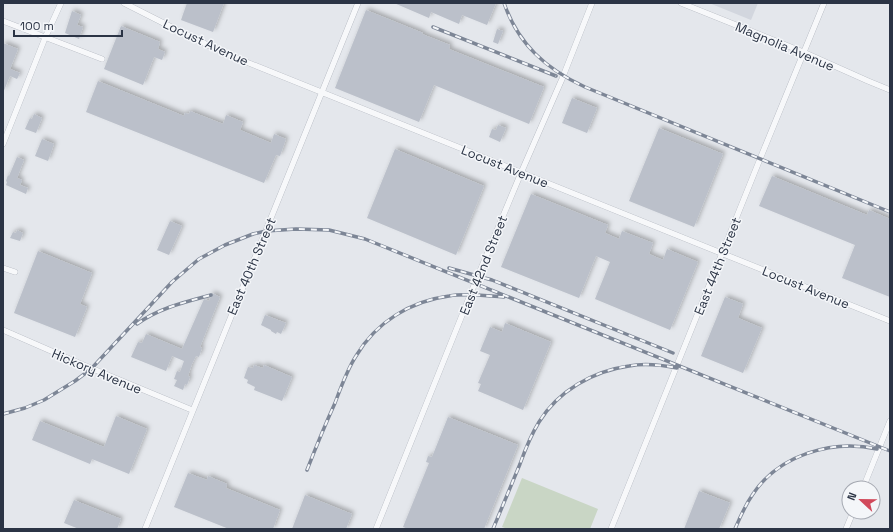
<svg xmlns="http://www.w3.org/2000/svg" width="893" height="532" font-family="'Space Grotesk',sans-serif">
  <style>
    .built { fill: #d2d6de }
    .green { fill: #c9d6c5 }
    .building { fill: #bbc0ca; filter: url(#shadow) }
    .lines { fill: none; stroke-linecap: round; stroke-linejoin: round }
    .street-casing { stroke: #a9aeb7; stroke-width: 6 }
    .street { stroke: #f7f8fa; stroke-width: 5.5 }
    .rail-casing { stroke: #7d8696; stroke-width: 3.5 }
    .rail { stroke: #f4f6f9; stroke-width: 2; stroke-dasharray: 6; stroke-linecap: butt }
    .labels { text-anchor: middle; stroke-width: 3; stroke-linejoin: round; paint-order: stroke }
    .street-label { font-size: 13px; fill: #2b3445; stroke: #f4f6f9 }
  </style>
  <defs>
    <filter id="shadow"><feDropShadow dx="2.5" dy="-2.5" stdDeviation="2" flood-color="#0004"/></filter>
  </defs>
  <rect width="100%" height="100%" fill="#e4e7ec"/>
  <path class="built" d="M709 3H758L751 20Z"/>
  <path class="green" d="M522 478 598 509 590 529H508L502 527Z"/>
  <path class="building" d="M187 3H224L213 32 181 20Z
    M394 3H496L487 25 462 15 459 24 431 12 429 18Z
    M366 10 423 33 422 34 450 45 449 49 544 87 529 124 434 85 419 122 335 88Z
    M72 11 81 15 77 25 83 27 79 39 65 33Z
    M121 26 160 42 158 49 165 52 162 60 154 57 143 85 104 69Z
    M497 29 503 31 498 44 493 42Z
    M3 43 18 49 10 69 20 73 17 79 10 76 3 93Z
    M98 81 184 116 185 113 189 114 190 111 223 124 226 115 243 122 240 130 271 143 274 134 286 139 280 156 276 155 264 183 86 112Z
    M572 98 597 108 587 133 562 123Z
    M34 114 42 118 36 133 25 129 30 118 32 119Z
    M498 125 506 128 500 142 489 137 492 129 496 130Z
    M659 128 723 154 694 227 629 201Z
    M42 139 54 144 48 161 35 156Z
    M395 149 484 186 456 255 367 218Z
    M17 157 24 160 17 178 22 180 20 185 28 188 26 194 6 185 7 182 6 181 8 175 9 176Z
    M772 176 867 215 869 210 890 219V297L842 278 855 245 759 206Z
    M531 194 608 225 605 233 619 239 622 231 653 243 649 254 663 260 667 249 698 262 670 330 595 299 610 262 596 256 579 298 501 267Z
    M170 221 182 226 169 255 157 250Z
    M17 230 23 233 20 241 10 238 13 232 16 233Z
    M38 251 92 273 80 304 87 307 75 337 14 313Z
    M212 293 220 297 200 347 202 348 199 357 196 356 192 364 188 376 190 377 187 385 185 384 183 390 174 386 177 380 174 379 177 371 180 372 184 361 172 356 166 371 131 357 138 342 142 343 146 334 182 349 204 299 209 301Z
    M725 297 743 304 738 318 762 328 743 373 701 356Z
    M265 315 286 323 281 334 277 332 276 334 271 331V330L261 325Z
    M505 323 551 342 523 410 478 391 481 384 478 383 490 355 480 351 490 327 502 332Z
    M254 365 263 368 264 365 292 377 282 401 254 390 255 387 247 383 248 380 244 378 245 375 248 367 253 368Z
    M116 416 147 429 129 474 92 459 90 464 32 440 40 421 104 447Z
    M448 417 518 445 484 529H408L403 527 429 463 426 462 428 456 432 457Z
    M188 473 207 480 208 476 227 484 226 488 280 510 273 529H229L174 507Z
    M699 491 730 503 719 529H684Z
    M305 495 352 514 346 529H292Z
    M74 500 121 519 117 529H79L64 523Z"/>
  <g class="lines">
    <defs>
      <path id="street" d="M124 3 195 39 229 55 890 321
        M681 3 803 52 868 81 890 90
        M3 21 102 59
        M3 144 45 38 61 3
        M3 268 15 272
        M3 330 81 364 192 410
        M863 488 890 421
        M145 529 358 3
        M376 529 475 283 521 173 562 79 592 3
        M611 529 760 159 824 3
        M846 529 853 512"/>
    </defs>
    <use href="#street" class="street-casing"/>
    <use href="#street" class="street"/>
    <defs>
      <path id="rail" d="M504 3C518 44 546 69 585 87L890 212
        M433 27 556 76
        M449 268 492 280 673 353
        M137 324C159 308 185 302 211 295
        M3 414 25 408 44 400 75 381 91 369 172 282 199 259 225 245 253 234 266 231 296 229 329 230 365 239 890 451
        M307 470C316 447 325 425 335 403 341 387 347 370 356 356 376 322 411 301 449 296 467 293 486 296 504 297
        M493 529C502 507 511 486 520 464 525 450 531 435 539 422 558 391 593 371 629 366 644 363 662 365 677 368
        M735 529C740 517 746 504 753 494 779 455 832 439 877 449"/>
    </defs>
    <use href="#rail" class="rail-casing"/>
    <use href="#rail" class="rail"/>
  </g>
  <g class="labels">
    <g class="street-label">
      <text transform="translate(206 42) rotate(25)" y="5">Locust Avenue</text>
      <text transform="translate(785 46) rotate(23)" y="5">Magnolia Avenue</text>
      <text transform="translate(505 166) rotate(22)" y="5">Locust Avenue</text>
      <text transform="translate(483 265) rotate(-68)" y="5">East 42nd Street</text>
      <text transform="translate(251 266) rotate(-67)" y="5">East 40th Street</text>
      <text transform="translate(717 266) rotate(-68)" y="5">East 44th Street</text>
      <text transform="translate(806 287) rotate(22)" y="5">Locust Avenue</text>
      <text transform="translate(97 371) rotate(23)" y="5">Hickory Avenue</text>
    </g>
  </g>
  <rect width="893" height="532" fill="none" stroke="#2b3445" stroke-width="8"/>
  <g transform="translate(861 500) rotate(292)"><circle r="19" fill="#f4f6f9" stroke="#a4a8b1"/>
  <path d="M0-3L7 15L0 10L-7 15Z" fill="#d1495b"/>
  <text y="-6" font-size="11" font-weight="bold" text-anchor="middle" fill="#2b3445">N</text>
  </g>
  <path d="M14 30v6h108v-6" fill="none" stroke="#2b3445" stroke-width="2"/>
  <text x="20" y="30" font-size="12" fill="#2b3445" stroke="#f4f6f9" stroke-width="3" paint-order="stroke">100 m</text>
</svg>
